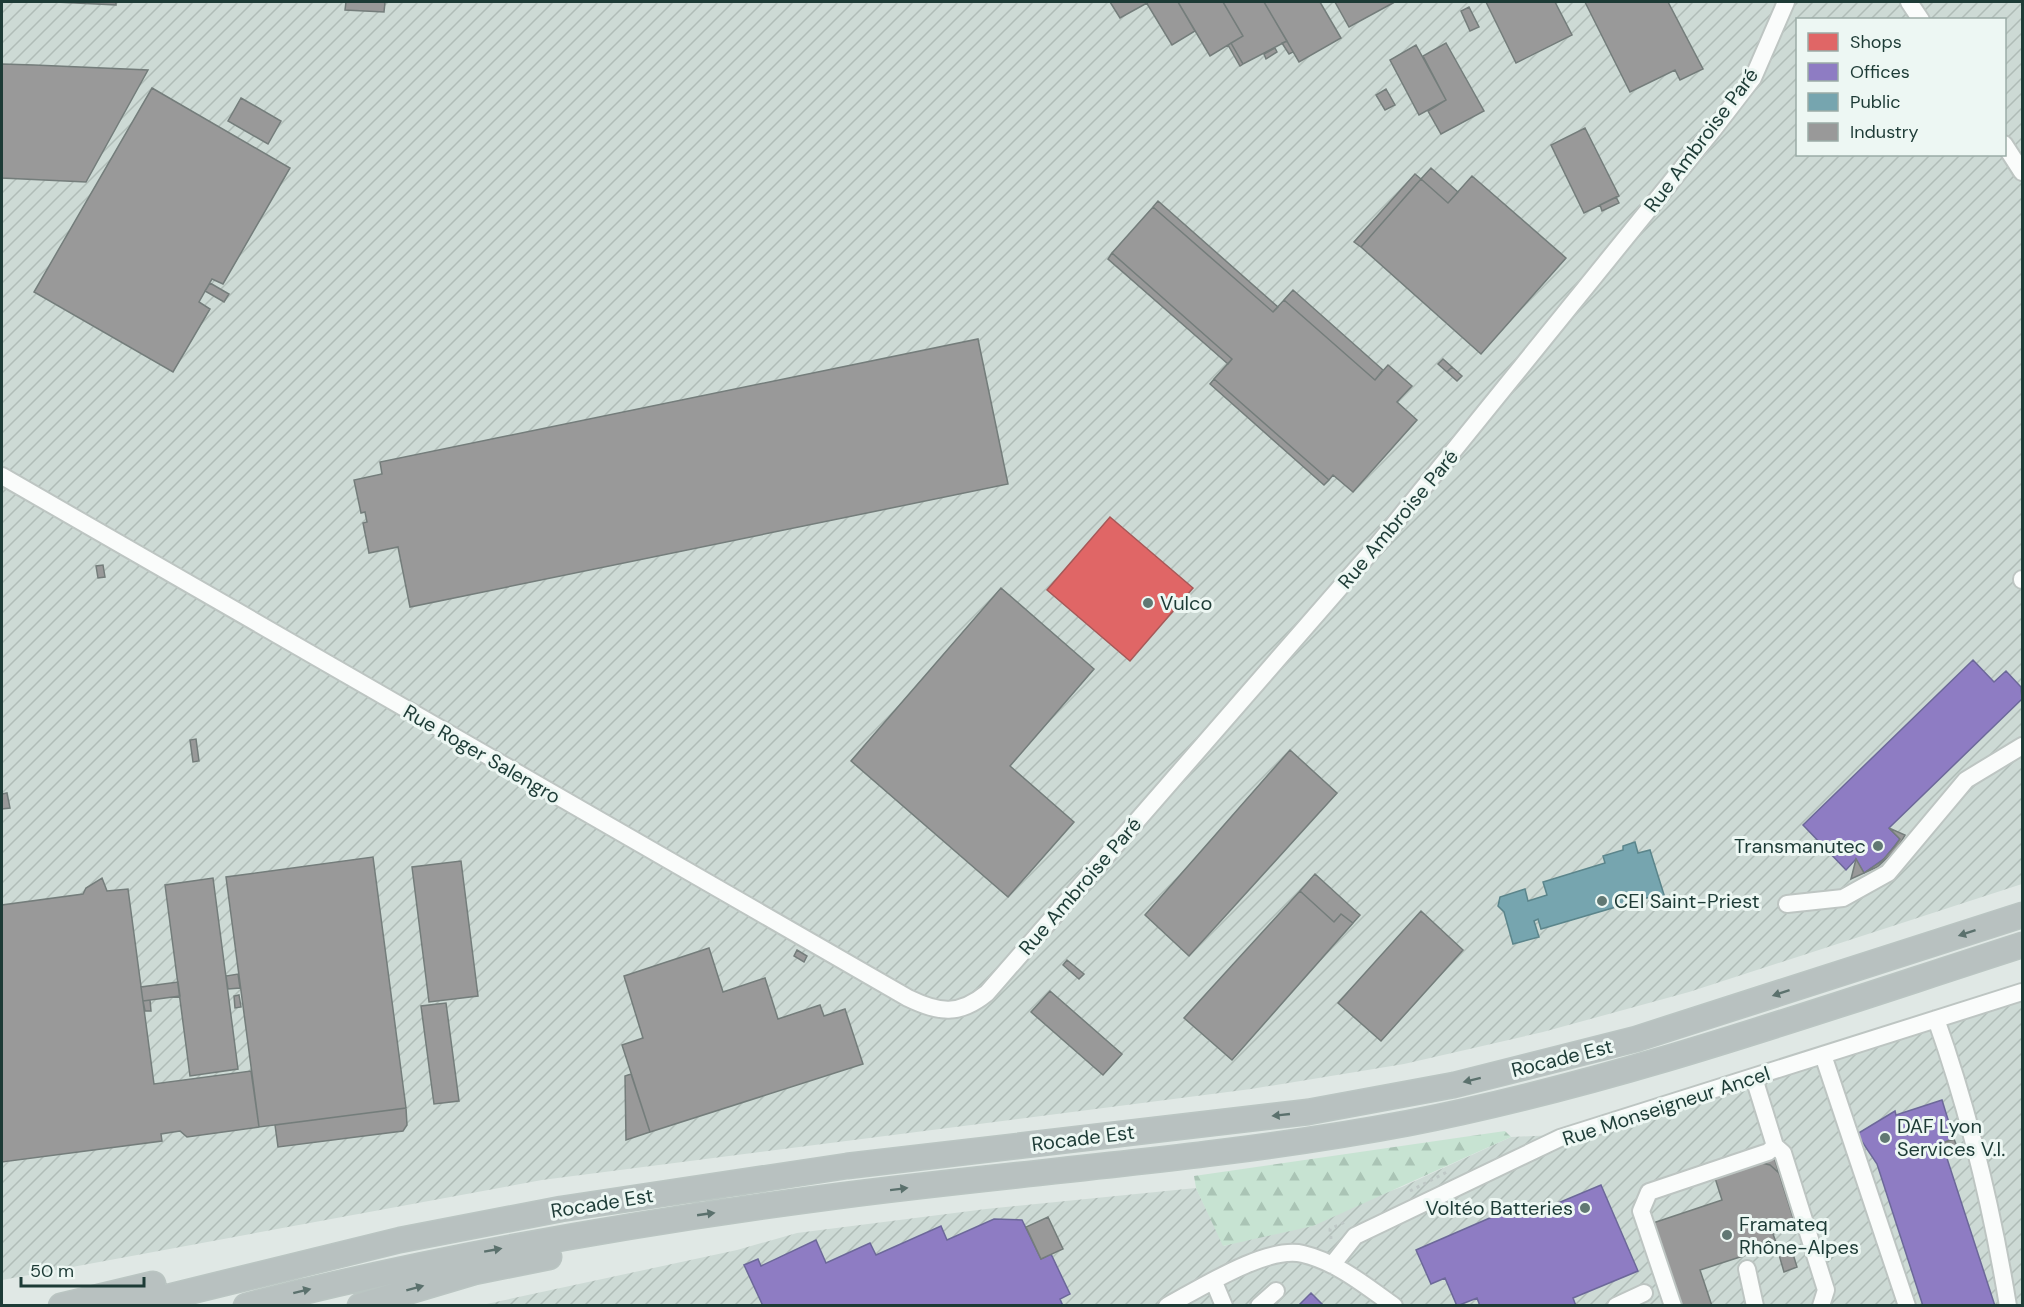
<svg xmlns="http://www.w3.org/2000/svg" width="2024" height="1307" font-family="'DM Sans',sans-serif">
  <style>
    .industrial { fill: url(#industrial-furrows); fill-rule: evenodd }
    .forest { fill: url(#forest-firs) }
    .shops { fill: #e06666; stroke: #a65958; stroke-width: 1.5 }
    .offices { fill: #8e7cc3; stroke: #6c6899; stroke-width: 1.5 }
    .public { fill: #76a5af; stroke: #5b858b; stroke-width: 1.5 }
    .industry { fill: #999; stroke: #747d7b; stroke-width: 1.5 }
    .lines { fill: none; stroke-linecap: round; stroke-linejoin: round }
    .minor-casing { stroke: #bdc5c2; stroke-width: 20 }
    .highway-casing { stroke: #bac5c2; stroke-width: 27 }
    .path { stroke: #bec8c6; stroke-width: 3; stroke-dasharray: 3 4.5; stroke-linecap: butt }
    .minor { stroke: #fafcfb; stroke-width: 16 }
    .highway { stroke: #b8c1c0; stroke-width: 24 }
    .oneway { fill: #5b716d }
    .poi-dot { fill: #617873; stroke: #edf7f3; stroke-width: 2 }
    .labels { text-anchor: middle; stroke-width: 6; stroke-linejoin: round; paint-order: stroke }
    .street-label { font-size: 20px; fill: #1d3b36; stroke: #edf7f3 }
    .poi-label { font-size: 20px; fill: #1d3b36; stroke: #edf7f3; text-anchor: start }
  </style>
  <defs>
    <pattern id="industrial-furrows" width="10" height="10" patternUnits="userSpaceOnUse" patternTransform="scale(1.5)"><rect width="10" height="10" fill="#cddad5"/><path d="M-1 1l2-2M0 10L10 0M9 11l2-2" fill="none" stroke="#b0bcb7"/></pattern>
    <pattern id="forest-firs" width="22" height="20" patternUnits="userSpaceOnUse" patternTransform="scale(1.5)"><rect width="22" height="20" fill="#c7e3d2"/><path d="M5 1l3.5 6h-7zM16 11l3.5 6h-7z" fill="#aac4b5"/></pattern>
  </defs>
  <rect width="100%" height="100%" fill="#e0e8e5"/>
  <path class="industrial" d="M2 2H2022V884L1689 992 1543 1032 1404 1064 1251 1089 542 1180 2 1280ZM1798 20H2004V154H1798Z
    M2022 1001V1305L477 1306 737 1250 797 1233 986 1209 1196 1188 1224 1246 1402 1187 1511 1137 1595 1133Z"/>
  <path class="forest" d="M1505 1131 1511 1137 1313 1226 1223 1246 1196 1188 1194 1176Z"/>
  <path class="shops" d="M1110 517 1193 588 1130 661 1047 590Z"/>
  <path class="offices" d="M1973 660 1994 682 2006 671 2021 687 2022 699 1889 828 1900 839 1885 858 1864 873 1856 859 1846 870 1803 825Z
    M1942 1100 1954 1139 1942 1143 1995 1306H1923L1877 1164 1857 1134 1895 1111 1896 1115Z
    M1601 1185 1638 1271 1573 1298 1576 1306H1480L1477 1298 1457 1306 1445 1278 1431 1284 1416 1250 1522 1204 1527 1216Z
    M994 1219 1022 1220 1041 1259 1051 1254 1070 1294 1060 1299 1063 1306H763L744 1265 758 1259 761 1266 816 1240 826 1263 870 1243 876 1255 941 1226 947 1240Z
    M1311 1293 1324 1306H1298Z"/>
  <path class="public" d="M1635 842 1638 853 1650 850 1665 898 1651 902 1650 897 1541 929 1538 919 1534 921 1539 937 1513 944 1504 912 1498 906 1500 897 1525 889 1528 901 1547 895 1543 882 1605 863 1603 856 1623 850V846Z"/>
  <path class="industry" d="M55 2H116V5Z
    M346 2H385L384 12 345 10Z
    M1110 2H1146L1147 3 1120 18Z
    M1146 2H1178L1195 31 1172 45Z
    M1178 2H1223L1243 36 1210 56Z
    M1223 2H1264L1287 41 1243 64 1231 43 1243 36Z
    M1264 2H1320L1341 38 1299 62Z
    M1335 2H1392L1393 3 1349 27Z
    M1486 2H1555L1572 35 1516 63Z
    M1585 2H1668L1703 69 1680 80 1675 70 1630 92Z
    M1469 7 1479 27 1470 31 1461 11Z
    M1287 41 1293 52 1289 54 1282 43Z
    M1231 43 1243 64 1240 66 1228 45Z
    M1446 43 1484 111 1441 134 1428 111 1446 100 1423 56Z
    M1416 45 1446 100 1419 115 1390 60Z
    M1275 48 1277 52 1266 59 1264 54Z
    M2 64 34 65 148 70 86 182 2 178Z
    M152 88 290 168 223 284 212 279 199 302 210 309 173 372 34 292Z
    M1386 89 1395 105 1385 110 1376 95Z
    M241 98 281 121 268 144 228 121Z
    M1585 128 1619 196 1584 213 1551 145Z
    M1431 168 1458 192 1448 203 1421 179Z
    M1415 174 1421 179 1361 247 1354 242Z
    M1472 176 1566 258 1481 354 1361 247 1421 179 1448 203Z
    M1616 197 1619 203 1602 211 1600 205Z
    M1158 201 1278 307 1273 312 1153 207Z
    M1153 207 1273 312 1284 300 1375 380 1388 365 1412 386 1397 402 1417 420 1353 492 1333 475 1329 480 1214 379 1232 359 1112 253Z
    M1112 253 1232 359 1228 364 1108 259Z
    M210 283 229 294 224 302 205 291Z
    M1293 290 1383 370 1375 380 1284 300Z
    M978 339 1008 484 410 607 398 547 369 553 363 523 367 522 365 512 361 513 354 480 382 474 380 462Z
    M1443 359 1452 367 1447 372 1438 364Z
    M1452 367 1462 376 1457 381 1447 372Z
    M1214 379 1329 480 1324 485 1210 384Z
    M103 565 105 577 98 578 96 566Z
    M1001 588 1094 669 1010 766 1074 822 1008 897 851 761Z
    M196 739 199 761 193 762 190 740Z
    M1290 750 1337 793 1189 956 1145 915Z
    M7 793 10 808 2 809V794Z
    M1889 828 1905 835 1897 849 1877 867 1851 879 1856 859 1864 873 1882 861 1895 846 1900 839Z
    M373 857 406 1108 259 1127 226 877Z
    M461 861 478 996 429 1002 412 867Z
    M1315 874 1360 915 1353 923 1341 914 1334 922 1300 891Z
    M102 878 107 891 128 889 154 1084 251 1071 259 1127 187 1137 180 1131 161 1134 162 1141 2 1162V905L83 894 86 888Z
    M213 878 238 1069 190 1076 165 885Z
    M1300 891 1334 922 1341 914 1353 923 1232 1060 1184 1018Z
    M1421 911 1463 950 1381 1041 1338 1003Z
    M709 948 723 992 765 978 778 1019 820 1005 824 1016 845 1009 863 1064 650 1132 622 1045 643 1038 624 976Z
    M797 950 807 956 804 962 794 956Z
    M1067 960 1084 974 1079 979 1063 965Z
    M238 974 240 988 228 989 226 976Z
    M178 982 180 996 143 1001 141 987Z
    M1050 991 1122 1054 1103 1075 1031 1012Z
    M239 995 241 1007 235 1008 234 996Z
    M150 1000 151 1011H145L143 1001Z
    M446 1003 459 1101 434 1104 421 1006Z
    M631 1074 650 1132 626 1140 625 1076Z
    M406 1108 407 1125 403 1131 278 1147 275 1125Z
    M1954 1139 1959 1152 1946 1156 1942 1143Z
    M1774 1157 1779 1173 1770 1165 1758 1162Z
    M1758 1162 1770 1165 1779 1173 1796 1227 1773 1234 1777 1245 1700 1270 1712 1306H1680L1653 1223 1722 1200 1715 1178Z
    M1048 1217 1063 1249 1041 1259 1026 1227Z
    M1790 1244 1797 1267 1784 1272 1777 1248Z"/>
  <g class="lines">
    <defs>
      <path id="minor" d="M1909 2 1921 20
        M2004 144 2022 172
        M2 476 908 998C939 1013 959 1016 987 993L1378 544 1713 130 1753 78 1786 2
        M2022 579V580
        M1787 904 1843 898 1888 873 1966 780 2022 746
        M1936 1019C1969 1112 1992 1208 2008 1306
        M1823 1055 1907 1306
        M1754 1078 1775 1146
        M1332 1265 1355 1236 1560 1138 2022 992
        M1747 1269 1755 1306
        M1214 1282 1224 1306
        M1167 1306C1199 1289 1267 1245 1303 1254 1337 1262 1366 1286 1394 1306
        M1259 1306 1276 1291
        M1616 1306 1644 1293
        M1673 1306 1641 1211 1649 1192 1768 1152 1775 1146 1783 1153 1826 1290 1821 1306"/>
      <path id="highway" d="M61 1306 153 1284
        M131 1306 400 1240 561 1209 847 1166 1308 1112 1454 1085 1636 1039 2022 915
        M246 1306C440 1256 639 1222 838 1196 1028 1171 1220 1159 1409 1123 1618 1082 1820 1010 2022 945
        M360 1306 474 1272 549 1257"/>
    </defs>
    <use href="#minor" class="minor-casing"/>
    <use href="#highway" class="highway-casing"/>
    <path class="path" d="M1410 1191 1447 1172
      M1331 1239 1330 1229 1345 1222"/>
    <use href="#minor" class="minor"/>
    <use href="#highway" class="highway"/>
  </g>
  <defs><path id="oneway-solid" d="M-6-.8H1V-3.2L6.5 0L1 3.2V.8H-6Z" transform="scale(1.5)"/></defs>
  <g class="oneway">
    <use href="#oneway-solid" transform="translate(1967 933) rotate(162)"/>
    <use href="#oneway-solid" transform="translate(1781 993) rotate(162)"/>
    <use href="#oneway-solid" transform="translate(1472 1080) rotate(166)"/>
    <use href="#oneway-solid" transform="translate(1281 1115) rotate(174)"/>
    <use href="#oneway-solid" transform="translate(899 1189) rotate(-7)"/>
    <use href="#oneway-solid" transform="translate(706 1214) rotate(-8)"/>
    <use href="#oneway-solid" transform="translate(493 1250) rotate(-10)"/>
    <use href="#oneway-solid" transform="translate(415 1288) rotate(-15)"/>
    <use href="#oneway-solid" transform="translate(302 1291) rotate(-14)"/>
  </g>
  <g class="poi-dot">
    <circle cx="1148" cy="603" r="6"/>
    <circle cx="1878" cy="846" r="6"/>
    <circle cx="1602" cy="901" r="6"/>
    <circle cx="1885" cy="1138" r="6"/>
    <circle cx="1585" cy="1208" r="6"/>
    <circle cx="1727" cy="1235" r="6"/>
  </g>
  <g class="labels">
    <g class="street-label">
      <text transform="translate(1701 140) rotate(-53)" y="7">Rue Ambroise Paré</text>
      <text transform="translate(1398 519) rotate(-50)" y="7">Rue Ambroise Paré</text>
      <text transform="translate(482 754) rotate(30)" y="7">Rue Roger Salengro</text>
      <text transform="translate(1080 886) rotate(-49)" y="7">Rue Ambroise Paré</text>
      <text transform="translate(1562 1058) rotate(-14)" y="7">Rocade Est</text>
      <text transform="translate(1666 1106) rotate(-18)" y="7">Rue Monseigneur Ancel</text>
      <text transform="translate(1083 1138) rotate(-7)" y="7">Rocade Est</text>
      <text transform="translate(602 1203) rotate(-9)" y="7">Rocade Est</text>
    </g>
    <g class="poi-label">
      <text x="1160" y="610">Vulco</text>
      <text x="1866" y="853" text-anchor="end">Transmanutec</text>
      <text x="1614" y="908">CEI Saint-Priest</text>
      <text x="1897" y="1133">DAF Lyon<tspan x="1897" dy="23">Services V.I.</tspan></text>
      <text x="1573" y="1215" text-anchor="end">Voltéo Batteries</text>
      <text x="1739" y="1231">Framateq<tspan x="1739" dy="23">Rhône-Alpes</tspan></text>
    </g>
  </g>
  <rect width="2024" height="1307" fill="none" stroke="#1d3b36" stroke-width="6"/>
  <rect x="1796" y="18" width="210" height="138" fill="#edf7f3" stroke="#9aaca7" stroke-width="1.5"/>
  <rect x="1808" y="33" width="30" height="18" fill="#e06666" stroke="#9aaca7" stroke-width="1.5"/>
  <text x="1850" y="48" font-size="18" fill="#1d3b36">Shops</text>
  <rect x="1808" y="63" width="30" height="18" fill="#8e7cc3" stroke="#9aaca7" stroke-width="1.5"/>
  <text x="1850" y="78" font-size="18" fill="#1d3b36">Offices</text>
  <rect x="1808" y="93" width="30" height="18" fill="#76a5af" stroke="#9aaca7" stroke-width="1.5"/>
  <text x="1850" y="108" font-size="18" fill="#1d3b36">Public</text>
  <rect x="1808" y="123" width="30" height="18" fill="#999999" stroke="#9aaca7" stroke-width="1.5"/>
  <text x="1850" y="138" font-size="18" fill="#1d3b36">Industry</text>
  <path d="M21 1277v9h123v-9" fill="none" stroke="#1d3b36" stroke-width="3"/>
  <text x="30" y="1277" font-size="18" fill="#1d3b36" stroke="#edf7f3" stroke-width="4.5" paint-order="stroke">50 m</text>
</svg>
